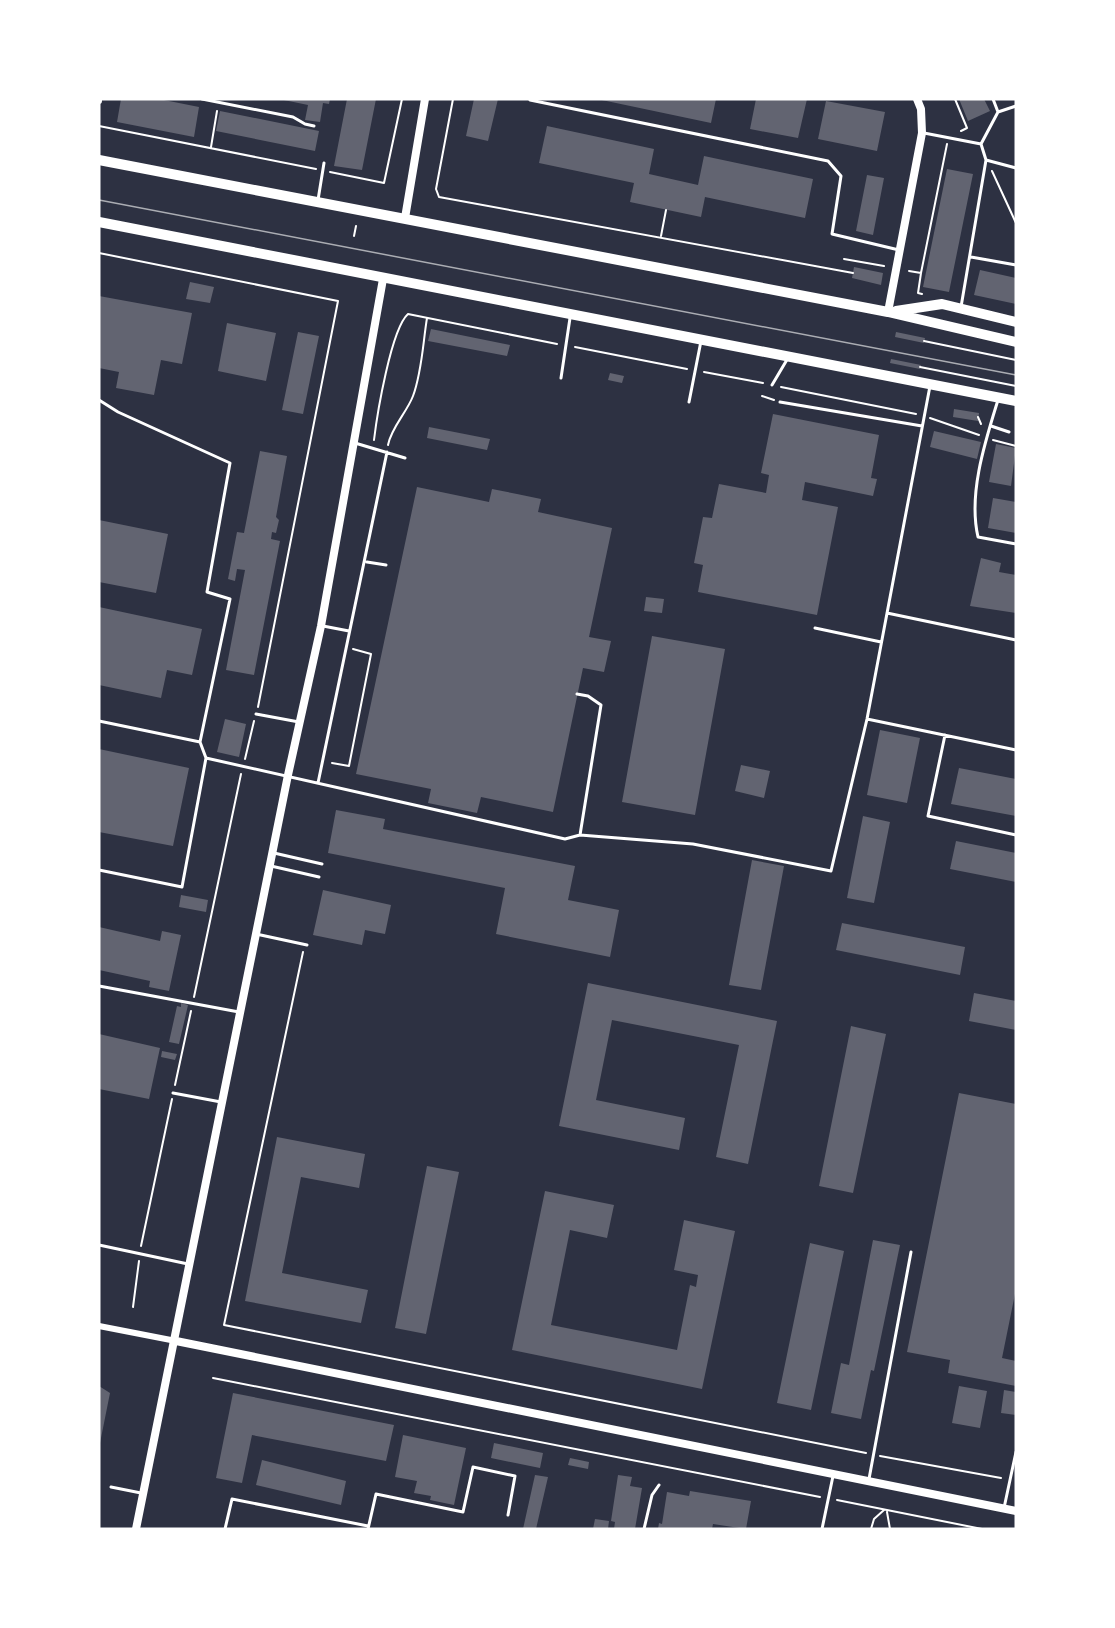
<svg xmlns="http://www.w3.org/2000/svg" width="1115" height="1628" font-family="Inter,sans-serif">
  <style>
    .building { fill: #626471 }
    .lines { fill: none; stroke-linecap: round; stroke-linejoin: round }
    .path { stroke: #fff; stroke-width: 2 }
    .service { stroke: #fff; stroke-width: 3 }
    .minor { stroke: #fff; stroke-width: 6 }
    .tertiary { stroke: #fff; stroke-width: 8 }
    .primary { stroke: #fff; stroke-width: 10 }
    .tram { stroke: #abadb3; stroke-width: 1.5 }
  </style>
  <rect width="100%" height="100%" fill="#2d3142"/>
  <path class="building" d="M121 99H159L199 107 194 137 117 122Z
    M279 99H330L329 104 323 103 320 122 305 120 308 105Z
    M347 99H376L362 170 334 166Z
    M474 99H498L488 141 466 136Z
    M597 99H716L711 123Z
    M756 99H807L798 138 750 129Z
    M959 99H984L990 111 968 121Z
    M826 101 885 112 877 151 818 139Z
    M220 111 319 131 315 151 216 131Z
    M547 126 654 149 649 174 698 185 704 156 813 179 805 218 705 197 701 217 630 202 634 183 539 163Z
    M947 169 973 174 949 292 923 287Z
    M867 175 884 178 873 235 856 231Z
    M854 267 883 273 881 285 852 278Z
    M980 270 1016 278V304L974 295Z
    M190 282 214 287 210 303 186 299Z
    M99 296 192 313 182 364 161 360 154 395 116 388 119 372 99 368Z
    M227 323 276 333 266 381 218 371Z
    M431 329 510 345 507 356 428 341Z
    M298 332 319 336 303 414 282 410Z
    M896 332 925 338 924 343 895 337Z
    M891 359 921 365 920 369 890 363Z
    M610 373 624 376 622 383 608 380Z
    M954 409 979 413 978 421 953 417Z
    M773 414 879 435 871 478 877 479 873 496 805 482 802 500 838 507 817 615 698 592 703 565 694 563 703 517 712 518 719 484 766 493 769 475 761 473Z
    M429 427 490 439 487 450 427 438Z
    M934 431 981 442 977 459 930 447Z
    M996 444 1016 448 1011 486 989 482Z
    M260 451 287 456 276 517 279 520 276 533 272 532 271 539 280 541 254 675 226 670 245 570 237 569 235 581 228 579 237 532 244 533Z
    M417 487 489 502 492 489 517 494 541 499 538 512 612 528 589 637 611 641 604 672 583 668 553 812 481 797 477 813 428 803 431 789 356 774Z
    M993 498 1016 502V533L988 528Z
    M99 520 168 534 156 593 99 582Z
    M981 558 1001 563 999 572 1016 575V613L970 606Z
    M646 597 664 599 662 613 644 611Z
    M99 607 202 629 192 675 167 670 161 698 99 685Z
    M652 636 725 649 695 815 622 802Z
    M225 719 246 724 239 757 217 752Z
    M880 730 920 738 907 803 867 795Z
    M99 749 189 768 173 846 99 832Z
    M741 765 770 771 764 798 735 791Z
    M959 768 1016 779V816L951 804Z
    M336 810 385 819 383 829 575 866 568 900 619 910 610 957 496 934 505 888 328 853Z
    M863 816 890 822 874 903 847 898Z
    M956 841 1016 853V882L950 869Z
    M752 860 784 866 761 990 729 985Z
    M323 890 391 905 385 934 365 930 362 945 313 935Z
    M181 895 208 900 206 912 179 907Z
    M842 923 965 947 960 975 836 950Z
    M99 927 160 941 162 931 181 935 169 991 149 987 150 981 99 970Z
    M588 983 777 1021 748 1164 716 1157 739 1045 612 1020 596 1100 685 1118 679 1150 559 1126Z
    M974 993 1016 1001V1030L969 1021Z
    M181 1003 188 1005 179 1044 169 1042 177 1006 181 1007Z
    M851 1026 886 1034 853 1193 819 1186Z
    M99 1034 160 1048 149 1099 99 1089Z
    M162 1051 177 1054 175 1060 161 1057Z
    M959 1093 1016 1104V1289L1002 1358 1016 1361V1386L948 1373 950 1360 907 1352Z
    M277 1137 365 1154 359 1188 301 1177 282 1273 368 1290 361 1323 245 1301Z
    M427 1166 459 1172 426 1334 395 1328Z
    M545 1191 614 1205 607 1238 570 1230 551 1325 677 1350 690 1285 696 1287 698 1275 674 1270 684 1220 735 1231 702 1389 512 1350Z
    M873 1240 900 1245 874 1371 871 1370 861 1419 831 1413 841 1363 849 1365Z
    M810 1243 844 1251 811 1410 777 1403Z
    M99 1386 110 1393 100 1443 99 1442Z
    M959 1386 987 1391 980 1428 952 1423Z
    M1004 1390 1016 1392V1415L1001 1413Z
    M233 1393 394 1425 386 1461 252 1435 242 1483 216 1478Z
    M403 1435 466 1448 454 1505 430 1500 431 1496 414 1493 417 1481 395 1477Z
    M494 1443 543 1453 540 1468 491 1458Z
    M570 1458 589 1462 588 1469 568 1465Z
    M262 1460 346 1481 341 1505 256 1485Z
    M535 1475 548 1477 536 1529H523Z
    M618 1475 632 1477 630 1486 642 1488 635 1529H614L615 1522 611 1521Z
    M690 1491 751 1501 746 1529 713 1524 712 1529H658L659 1523 662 1524 667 1492 689 1496Z
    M595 1519 609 1521 608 1529H593Z"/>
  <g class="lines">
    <path class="path" d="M453 99 436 189 439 197 853 273
      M955 99 967 128 961 131
      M99 126 316 169
      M211 147 217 111
      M992 171 1016 223
      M330 172 384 183 402 99
      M354 236 356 226
      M661 236 666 210
      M99 253 338 301 258 707
      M844 259 884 266
      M909 271 921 273
      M922 294 918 293 921 273 947 144
      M924 341 1016 360
      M575 347 687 369
      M920 367 1016 386
      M704 372 763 383
      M781 387 916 414
      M762 396 774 400
      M978 417 981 424
      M930 418 979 435
      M374 440C377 415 391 329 408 314L557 344
      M993 440 1016 446
      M388 445C391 428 407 412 413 396 422 372 423 342 427 318
      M245 759 254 721
      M332 763 349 766 371 654 353 649
      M303 952 224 1325 866 1453
      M194 997 241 774
      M175 1085 191 1011
      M141 1246 172 1099
      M133 1307 139 1261
      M213 1378 820 1497
      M880 1456 1001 1478
      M837 1500 982 1529
      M887 1512 890 1529
      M871 1529 874 1519 884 1510"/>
    <path class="service" d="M202 99 293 117 305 124 314 126
      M530 100 828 161 841 176 832 234 899 250
      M998 112 1016 106
      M924 133 981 144
      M986 160 1016 168
      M318 200 324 163
      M971 257 1016 265
      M961 307 986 160 981 144 998 112 993 99
      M561 378 570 318
      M772 385 788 358
      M99 400 118 412 230 463 207 592 230 599 200 742 206 758 565 839 580 835 693 844 831 871 867 719 930 386
      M998 400C985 442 968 494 978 537L1016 544
      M689 402 701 341
      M780 402 922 426
      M991 426 1009 432
      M355 443 405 458
      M367 562 386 565
      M887 613 1016 640
      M323 626 349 631
      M815 628 881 642
      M577 694 588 696 601 705 580 835
      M256 714 299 722
      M867 719 1016 750
      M99 721 200 742
      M945 735 928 816 1016 835
      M318 783 387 452
      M274 853 322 864
      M271 866 319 877
      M99 870 182 887 206 758
      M256 934 307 945
      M99 986 239 1012
      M173 1093 221 1102
      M99 1245 188 1264
      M869 1479 911 1252
      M111 1487 141 1493
      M1004 1508 1016 1452
      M225 1529 232 1499 368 1526
      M368 1529 376 1494 463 1512 473 1467 515 1476 508 1515
      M644 1529 652 1495 659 1485
      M822 1529 833 1476"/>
    <path class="minor" d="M99 101V99
      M99 1326 176 1341"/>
    <path class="tertiary" d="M405 218 425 99
      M888 312 922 133 921 109 917 99
      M176 1341 1016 1511
      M136 1529 288 775 321 626 383 279"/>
    <path class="primary" d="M99 160 888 312 1016 342
      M99 222 1016 401
      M896 311 942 304 1016 322"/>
    <path class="tram" d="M99 200 1016 375"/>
  </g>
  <rect width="1115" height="1628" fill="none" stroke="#ffffff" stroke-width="201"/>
</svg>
